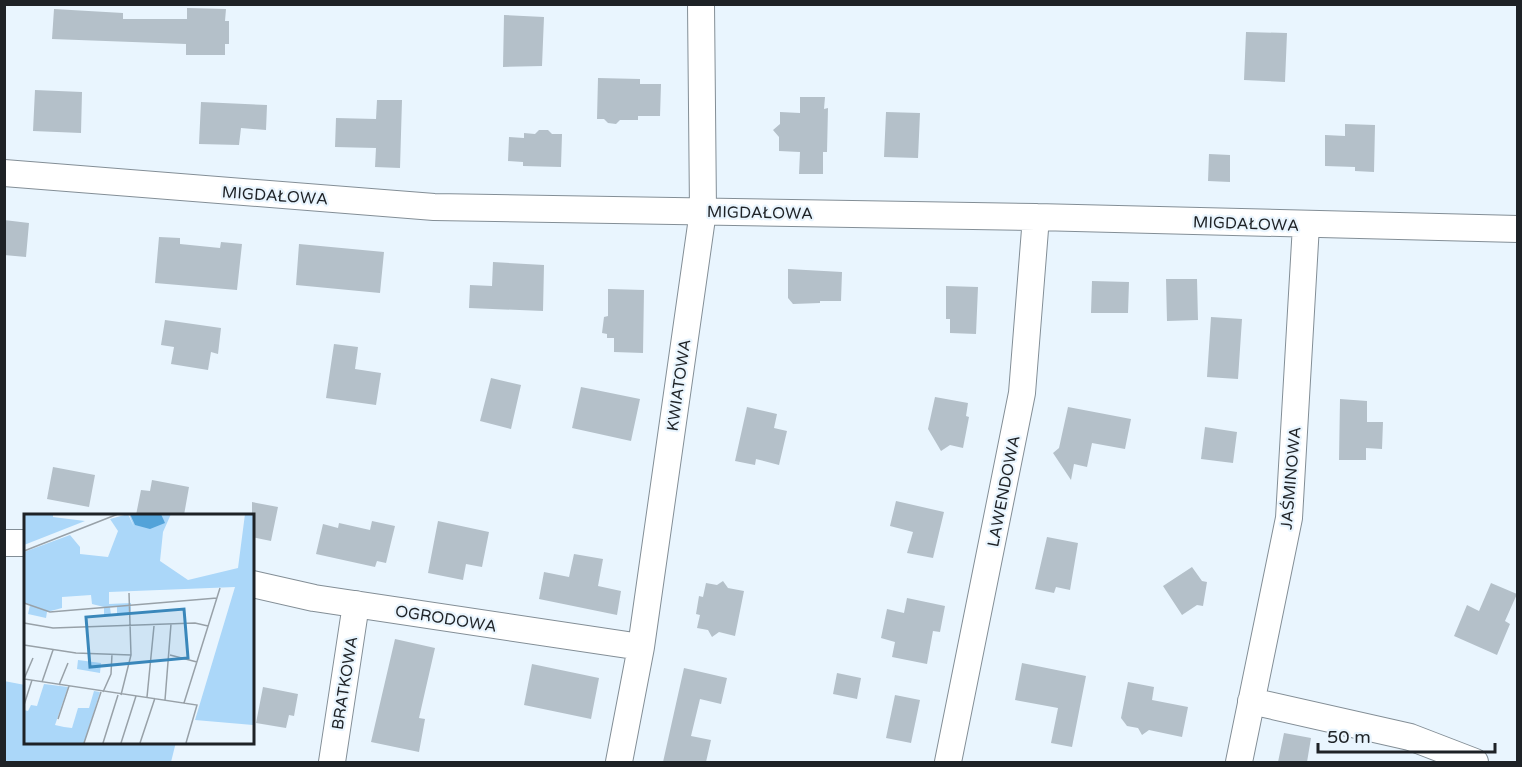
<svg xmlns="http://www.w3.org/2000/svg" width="1522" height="767" font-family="'Varela Round',sans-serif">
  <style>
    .green { fill: #abd7f9 }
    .building { fill: #b4c0c9 }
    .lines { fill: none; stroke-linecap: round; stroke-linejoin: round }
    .minor-casing { stroke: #838e96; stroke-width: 28 }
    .minor { stroke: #fff; stroke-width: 26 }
    .labels { text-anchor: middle; stroke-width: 4.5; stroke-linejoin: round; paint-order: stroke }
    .street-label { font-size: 16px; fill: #1e2226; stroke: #e9f5fe }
    .inset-road { fill: none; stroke: #98a1a8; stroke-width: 1.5 }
    .view { fill: #3a87ba; fill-opacity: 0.15; stroke: #3a87ba; stroke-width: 3 }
    .inset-edge { fill: none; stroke: #1e2226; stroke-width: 3 }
  </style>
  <rect width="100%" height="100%" fill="#e9f5fe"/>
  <path class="green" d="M4 681 25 685 26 742H176L171 762H5Z"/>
  <path class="building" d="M187 8 226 9 225 21H229V44H225V55H186V44L52 39 54 9 123 13V19H187Z
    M504 15 544 17 542 66 503 67Z
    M1246 32 1287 33 1285 82 1244 80Z
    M598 78 640 79V84H661L660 116H638V120H620L616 124 608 123 604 119H597Z
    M35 90 82 92 81 133 33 131Z
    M800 97H825L824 109 828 108 827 152H823V174H799L800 152 779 151V137L773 130 780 124V112L800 113Z
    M377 100H402L400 168 375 167 376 148 335 147 336 118 376 119Z
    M201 102 267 105 266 130 241 128 239 145 199 144Z
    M886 112 920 113 918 158 884 157Z
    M1345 124 1375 125 1374 172 1355 171V167L1325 166V135L1345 136Z
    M539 130H548L552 134H562L561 167 523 166V162L508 161 509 137 524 138V133L535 134Z
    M1209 154 1230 155V182L1208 181Z
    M4 220 29 223 26 257 4 255Z
    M159 237 180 238V244L220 248 221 242 242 244 237 290 155 283Z
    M299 244 384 252 380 293 296 285Z
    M493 262 544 265 543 311 469 308 470 285 492 286Z
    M788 269 842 272 841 301H820V303L793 304 788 298Z
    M1166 279H1197L1198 320 1167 321Z
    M1092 281 1129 282 1128 313H1091Z
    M946 286 978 287 976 334 950 333V319H946Z
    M608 289 644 290 643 353 614 352V338H607V334L602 333 604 317 608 316Z
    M1211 317 1242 319 1238 379 1207 377Z
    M165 320 221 328 218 354 211 352 208 370 171 364 174 347 161 345Z
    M334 344 358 347 355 369 381 373 376 405 326 398Z
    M491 378 521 385 511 429 480 421Z
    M581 387 640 399 631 441 572 428Z
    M935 397 968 403 966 416 969 417 963 448 950 445 941 451 928 429Z
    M1340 399 1367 401V422H1383L1382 449 1366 448V460H1339Z
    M747 407 777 414 774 428 787 431 779 465 756 459 755 465 735 461Z
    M1068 407 1131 419 1125 449 1092 443 1087 467 1074 464 1071 480 1053 453 1059 448Z
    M1205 427 1237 432 1233 463 1201 459Z
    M53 467 95 475 89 507 47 499Z
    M152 480 189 487 184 515H136L141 490 150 491Z
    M896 501 944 512 933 558 907 553 913 532 890 526Z
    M252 502 278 507 271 541 252 537Z
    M372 521 395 526 386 563 377 561 375 567 316 554 323 524 338 528 339 523 370 530Z
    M438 521 489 532 482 567 466 564 463 580 428 573Z
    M1047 537 1078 543 1070 590 1056 587 1054 593 1035 589Z
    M574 554 603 559 598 586 621 591 617 615 539 599 544 572 569 577Z
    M1192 567 1202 581 1207 582 1203 606 1197 605 1182 615 1163 586Z
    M723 581 728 588 744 591 735 636 719 632 712 637 708 630 697 628 700 615 696 614 699 596 703 597 706 583 717 585Z
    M1491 583 1517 594 1505 621 1510 624 1497 655 1454 636 1467 605 1479 611Z
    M907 598 945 606 940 632 933 631 927 664 892 657 895 642 881 638 887 609 904 613Z
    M395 639 435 648 419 718 425 719 419 752 371 742Z
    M1022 663 1086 676 1072 747 1051 743 1058 708 1015 700Z
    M532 664 599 678 591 719 524 705Z
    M684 668 727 678 721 704 700 699 691 736 711 740 706 762H663Z
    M837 673 861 678 857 699 833 694Z
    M1128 682 1154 687 1152 700 1188 707 1182 737 1149 730 1142 735 1138 728 1127 726 1121 718Z
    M263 687 298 694 294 716 289 715 286 728 256 723Z
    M895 695 920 700 911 743 886 738Z
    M1284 733 1311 738 1307 762H1278Z"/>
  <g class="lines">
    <defs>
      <path id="minor" d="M4 173 434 207 1036 217 1518 229
        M4 543H26
        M252 584 314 598 641 647
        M1251 701 1410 737 1475 762
        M332 762 356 604
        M619 762 641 647 703 211 701 4
        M948 762 1022 393 1036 217
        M1239 762 1289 518 1306 225"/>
    </defs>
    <use href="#minor" class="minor-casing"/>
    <use href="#minor" class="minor"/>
  </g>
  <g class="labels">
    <g class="street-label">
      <text transform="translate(275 195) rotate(4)" y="6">MIGDAŁOWA</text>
      <text transform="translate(760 212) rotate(1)" y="6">MIGDAŁOWA</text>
      <text transform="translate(1246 223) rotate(2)" y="6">MIGDAŁOWA</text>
      <text transform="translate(678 385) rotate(-82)" y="6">KWIATOWA</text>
      <text transform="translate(1290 478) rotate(-85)" y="6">JAŚMINOWA</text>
      <text transform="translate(1003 491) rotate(-79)" y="6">LAWENDOWA</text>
      <text transform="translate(446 618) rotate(9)" y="6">OGRODOWA</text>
      <text transform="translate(344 683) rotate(-81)" y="6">BRATKOWA</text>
    </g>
  </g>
  <g transform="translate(24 514)">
    <rect width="230" height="230" fill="#e9f5fe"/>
    <path d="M29 0V3L61 7 0 31V1ZM104 0 110 13 105 0H147L139 18 136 47 164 66 214 54 221 0H229V211L171 206 211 73 85 78V90L107 89V100L93 101V92L86 93 87 101H80V93L68 90 67 81 38 83V94L23 98 22 104 4 100 6 91 0 89V38L46 21 56 33V40L84 43 94 17 86 5ZM54 146 77 149 76 159 53 155ZM20 170 44 173 31 211 40 213 48 214 54 194H65L70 177 76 178 60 229H0V196L4 197 7 191 13 192Z" fill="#abd7f9"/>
    <path d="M106 0H137L141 9 126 15 111 11Z" fill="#53a3d9"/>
    <path class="inset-road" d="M0 37 94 0M0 89 26 98 193 84M0 109 29 114 171 109 184 112M0 131 52 139 107 141M146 141 173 148M9 144 0 165 173 191 162 229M18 168 29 136M35 171 44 149M79 178 87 160 88 140M97 181 107 141 105 79M123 183 130 112M141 186 147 110M160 189 196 74M0 191 8 166M34 205 45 172M60 229 77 178M79 229 94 181M97 229 112 182M116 229 131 184"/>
    <path class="view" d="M160 95 164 144 66 153 62 103Z"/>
    <rect width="230" height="230" class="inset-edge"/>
  </g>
  <rect width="1522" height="767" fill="none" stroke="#1e2226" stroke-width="12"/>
  <path d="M1318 743v9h177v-9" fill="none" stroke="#1e2226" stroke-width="3"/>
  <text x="1327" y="743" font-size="18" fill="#1e2226" stroke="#e9f5fe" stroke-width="4.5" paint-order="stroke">50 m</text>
</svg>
